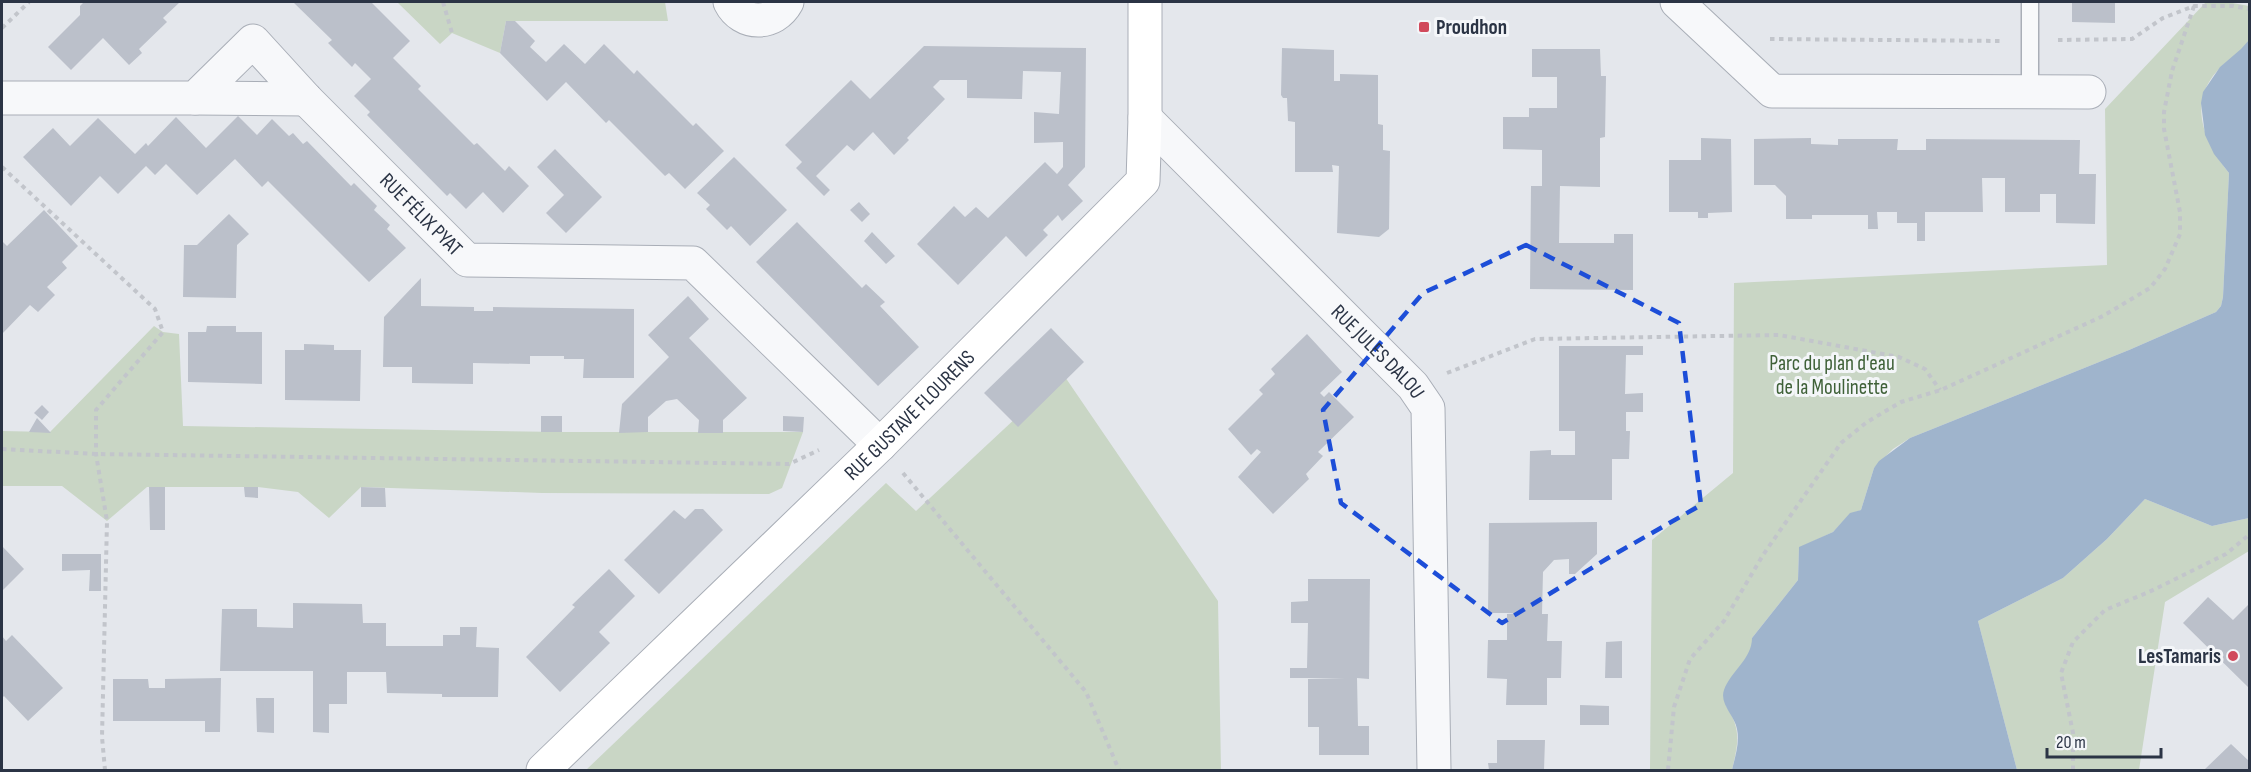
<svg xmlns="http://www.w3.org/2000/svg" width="2251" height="772" font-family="'Sofia Sans Condensed',sans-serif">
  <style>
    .green { fill: #c9d6c5 }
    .water { fill: #9fb4cc }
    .building { fill: #bbc0ca }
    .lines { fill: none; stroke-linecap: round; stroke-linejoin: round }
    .lane-casing { stroke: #a9aeb7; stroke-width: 19 }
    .street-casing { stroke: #a9aeb7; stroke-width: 35 }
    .secondary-casing { stroke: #a9aeb7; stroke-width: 35 }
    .path { stroke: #c2c5cb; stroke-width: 4; stroke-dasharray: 4.5 4.5; stroke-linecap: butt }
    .lane { stroke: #f7f8fa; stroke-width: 16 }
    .street { stroke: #f7f8fa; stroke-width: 33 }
    .secondary { stroke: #fff; stroke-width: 33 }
    .marked { fill: none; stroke: #1d4ed8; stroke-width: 4.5; stroke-dasharray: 12 8; stroke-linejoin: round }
    .poi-dot { fill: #d1495b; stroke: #f4f6f9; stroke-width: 2 }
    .labels { text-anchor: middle; stroke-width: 6; stroke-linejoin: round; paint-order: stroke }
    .poi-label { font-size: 21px; font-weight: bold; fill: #2b3445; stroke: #f4f6f9; text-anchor: start }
    .street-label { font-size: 21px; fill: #2b3445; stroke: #f4f6f9 }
    .park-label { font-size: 21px; fill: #3f6138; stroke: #f4f6f9 }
  </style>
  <rect width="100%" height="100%" fill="#e4e7ec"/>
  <path class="green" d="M397 2H665L668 21H506L500 53 452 33 440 44Z
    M2206 2H2227L2249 6C2249 16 2251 30 2249 39 2246 50 2231 58 2223 65 2186 99 2202 139 2229 173L2223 297 2221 306 2216 312 2129 350 1910 438 1893 449 1874 468 1861 510 1850 514 1833 532 1799 548 1798 580 1752 638V647L1726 706C1742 730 1738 743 1732 770H1650L1652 540 1733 473 1734 283 2107 265 2105 109Z
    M154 326 163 332 179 334 183 426 562 432H803L782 488 769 494 542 493 361 487 329 518 298 492 258 487H147L107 521 62 486H2V431L50 432Z
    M1063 374 1218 601 1221 770H586L886 483 916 511Z
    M2145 499 2212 526 2249 518V551L2165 602 2139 770H2017L1978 621 2063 578 2107 539Z"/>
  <path class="water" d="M2249 40V518L2212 526 2145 499 2107 539 2063 578 1978 621 2017 770H1732C1735 757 1740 743 1737 729 1735 716 1719 704 1724 690 1731 671 1752 659 1752 638L1798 580 1799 547 1833 532 1850 513 1861 510 1874 468 1879 461 1910 438 2129 350 2216 312 2221 306 2223 297 2229 173 2214 154 2205 135 2201 103 2203 92 2220 67 2241 49Z"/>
  <path class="building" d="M84 2H180L163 18 167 22 139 49 142 53 129 65 103 38 71 70 48 47 80 15V6Z
    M293 2H371L410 41 393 58 421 86 418 89 474 145 477 143 505 171 509 166 529 186 503 213 483 192 466 209 450 193 447 196 367 115 370 112 354 96 371 79 355 63 352 67 328 43 332 40Z
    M2072 2H2115V23L2072 22Z
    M506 21H515L535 41 530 47 546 62 564 44 585 64 604 44 634 74 637 70 693 126 696 123 724 151 685 189 669 173 665 176 609 120 606 123 566 82 547 101 500 53Z
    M924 46 1086 48 1085 167 1068 185 1083 201 1062 221 1058 215 1043 230 1048 235 1026 257 1006 236 958 285 917 244 954 206 965 217 976 207 988 218 1045 162 1057 174 1063 167V142L1034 143V112L1059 114 1061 72 1023 71 1022 99 967 98V80H940L933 87 945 99 907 138 909 140 894 155 873 132 854 151 847 145 816 176 830 190 824 196 796 168 802 162 785 145 851 80 870 99Z
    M1282 48 1334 50V81H1340V74L1378 75V124L1383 125V150L1390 151 1389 229 1379 237 1337 233 1339 166 1332 165 1333 172H1295V122L1288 121 1287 98H1283L1281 95Z
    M1532 49H1600L1601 76H1606L1605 137 1600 138V187L1560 186 1559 243H1614V234H1633V290L1530 289 1531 186H1542V150L1503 149V117H1529V108H1557V77H1532Z
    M238 116 257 135 272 119 289 136 293 133 303 144 307 141 351 186 354 183 377 206 374 210 390 225 387 229 406 248 369 282 268 181 262 187 235 159 197 195 166 164 155 175 146 166 118 194 100 176 71 206 23 157 53 128 70 146 98 118 135 154 146 143 148 146 176 117 206 148Z
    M1701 138 1731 139 1732 212 1708 213V218H1698V212H1669V160H1701Z
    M1811 138V144L1838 145V139H1898L1897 150H1926V139L2080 140 2079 174H2096L2095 224 2056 223V194H2040V212H2005V178H1982L1983 212H1925V241H1917V223H1897V212H1877L1878 229H1868V215H1812V219H1786V196L1775 185H1754V139Z
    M555 149 602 197 566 233 546 213 564 195 537 167Z
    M734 157 787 210 750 246 731 226 727 230 706 209 710 205 697 193Z
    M859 202 870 214 862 222 850 210Z
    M44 210 78 246 62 262 67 268 47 287 55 295 38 312 30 305 2 334V241L7 246Z
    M229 214 249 234 237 245 236 298 183 297 184 245H197Z
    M797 222 862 288 866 284 885 302 880 306 919 347 878 386 756 262Z
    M872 232 895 256 886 264 864 241Z
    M421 278V306L474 307V311H493V307L634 309V378H583L584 359H564V356H530V364L473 363V384L412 383V367H383L384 317Z
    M688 296 709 319 689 338 747 398 723 420V433H698L699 420 677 399 666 401 648 417V432L619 433 622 404 669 357 648 335Z
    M207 326H236V332H262V384L188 382V332H206Z
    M1051 328 1084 362 1018 427 984 393Z
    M1307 334 1342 372 1320 393 1324 397 1329 392 1354 417 1318 452 1323 456 1306 474 1309 479 1273 514 1238 477 1261 452 1257 449 1251 455 1228 429 1263 394 1259 390 1275 374 1271 369Z
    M304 344 334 345V350H361L360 401 285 400V350H304Z
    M1559 346H1643V355H1626L1625 394 1643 393V412H1626V431H1630L1629 459H1612V500H1529L1530 451 1551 450V455H1575V431H1559Z
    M42 405 49 412 42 420 34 413Z
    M541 416H562V432H541Z
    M783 416 804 417 803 432 783 431Z
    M37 418 51 433 29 432Z
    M149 487H165V530H150Z
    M244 487H258V498L245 497Z
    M361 487 385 488 386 507H361Z
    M695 509H703L723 530 659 594 624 560 674 510 685 519Z
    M1597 522V554L1575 574H1569V559L1554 560 1543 572 1542 614H1548L1547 641H1562L1561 678H1547V705H1506L1507 679 1487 678 1488 640H1507V614L1522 613H1488L1489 523Z
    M2 546 24 569 2 591Z
    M62 554H101V591H89L90 570 62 571Z
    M609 569 635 596 599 632 610 643 560 692 526 657 575 607 572 605Z
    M1308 579H1370L1369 679 1357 678 1358 726H1369V755H1319V727H1308V679L1345 678H1290V668H1307L1308 623H1291V602L1308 601Z
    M2208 597 2233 620 2250 603V689L2183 623Z
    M293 603 362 604 363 623H386V646H443V635H460V627H477L476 647 499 648 498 697H442V694L387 693 386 672H347V704H329V733L313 732V671H220L222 609H257V627L293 628Z
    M12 635 63 688 28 721 4 696 2 698V636L6 641Z
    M1622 641V678H1605L1606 642Z
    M221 678 220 732H205V721H113V679H148L149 688H165V679Z
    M256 698H274V733L257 732Z
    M1580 705 1609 706V725H1580Z
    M1497 740H1545L1544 770H1489L1488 763H1497Z
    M2231 744 2250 762V770H2204Z"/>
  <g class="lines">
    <defs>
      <path id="lane" d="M2030 91V2"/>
      <g id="street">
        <path d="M730 2C742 26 774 26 787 2"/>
        <path d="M1677 2 1772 91 2089 92"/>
        <path id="s1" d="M2 98H195L253 41 306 99 467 260 693 263 880 445"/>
        <path d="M195 98 306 99"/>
        <path id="s2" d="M1145 118 1413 386 1428 408 1434 770"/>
      </g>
      <g id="secondary">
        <path id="s3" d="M543 770 880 445 1143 181 1145 118V2"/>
      </g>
    </defs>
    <use href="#lane" class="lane-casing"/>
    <use href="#street" class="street-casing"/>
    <use href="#secondary" class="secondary-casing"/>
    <path class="path" d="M443 2 452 33
      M2 28 29 2
      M1770 39 2003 41
      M2058 40 2132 39 2163 18 2194 6H2233L2250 9
      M2 167 155 309 163 332 96 410V454L107 521 102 737 105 770
      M1447 373 1535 339 1779 335 1899 357 1925 369 1940 390
      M2 449 96 454 789 464 819 450
      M903 473 1086 692 1119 770
      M1668 770 1674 707 1690 659 1724 621 1763 555 1841 443 1867 422 1901 402 1941 390 2103 316 2150 288 2165 269 2180 234V212L2164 129V112L2172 71 2194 6
      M2073 770V733L2061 673 2073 642 2105 610 2149 592 2226 554 2250 534"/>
    <use href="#lane" class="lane"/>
    <use href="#street" class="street"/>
    <use href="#secondary" class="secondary"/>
  </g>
  <path class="marked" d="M1526 245 1679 323 1701 505 1608 558 1502 623 1341 503 1323 410 1423 293Z"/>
  <g class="poi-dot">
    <rect x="1418" y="21" width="12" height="12" rx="3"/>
    <circle cx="2233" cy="656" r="6"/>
  </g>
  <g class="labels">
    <g class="poi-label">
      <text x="1436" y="34">Proudhon</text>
      <text x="2221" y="663" text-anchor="end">LesTamaris</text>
    </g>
    <g class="street-label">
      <text dy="7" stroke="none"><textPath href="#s1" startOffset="516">RUE FÉLIX PYAT</textPath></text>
      <text dy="7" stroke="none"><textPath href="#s2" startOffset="330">RUE JULES DALOU</textPath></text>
      <text dy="7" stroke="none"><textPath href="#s3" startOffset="510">RUE GUSTAVE FLOURENS</textPath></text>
    </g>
    <g class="park-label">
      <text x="1832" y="370">Parc du plan d'eau<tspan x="1832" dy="24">de la Moulinette</tspan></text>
    </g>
  </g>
  <rect width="2251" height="772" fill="none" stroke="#2b3445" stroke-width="6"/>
  <path d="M2047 748v9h114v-9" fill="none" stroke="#2b3445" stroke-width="3"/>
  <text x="2056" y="748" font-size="18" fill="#2b3445" stroke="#f4f6f9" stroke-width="4.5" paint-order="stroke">20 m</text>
</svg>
